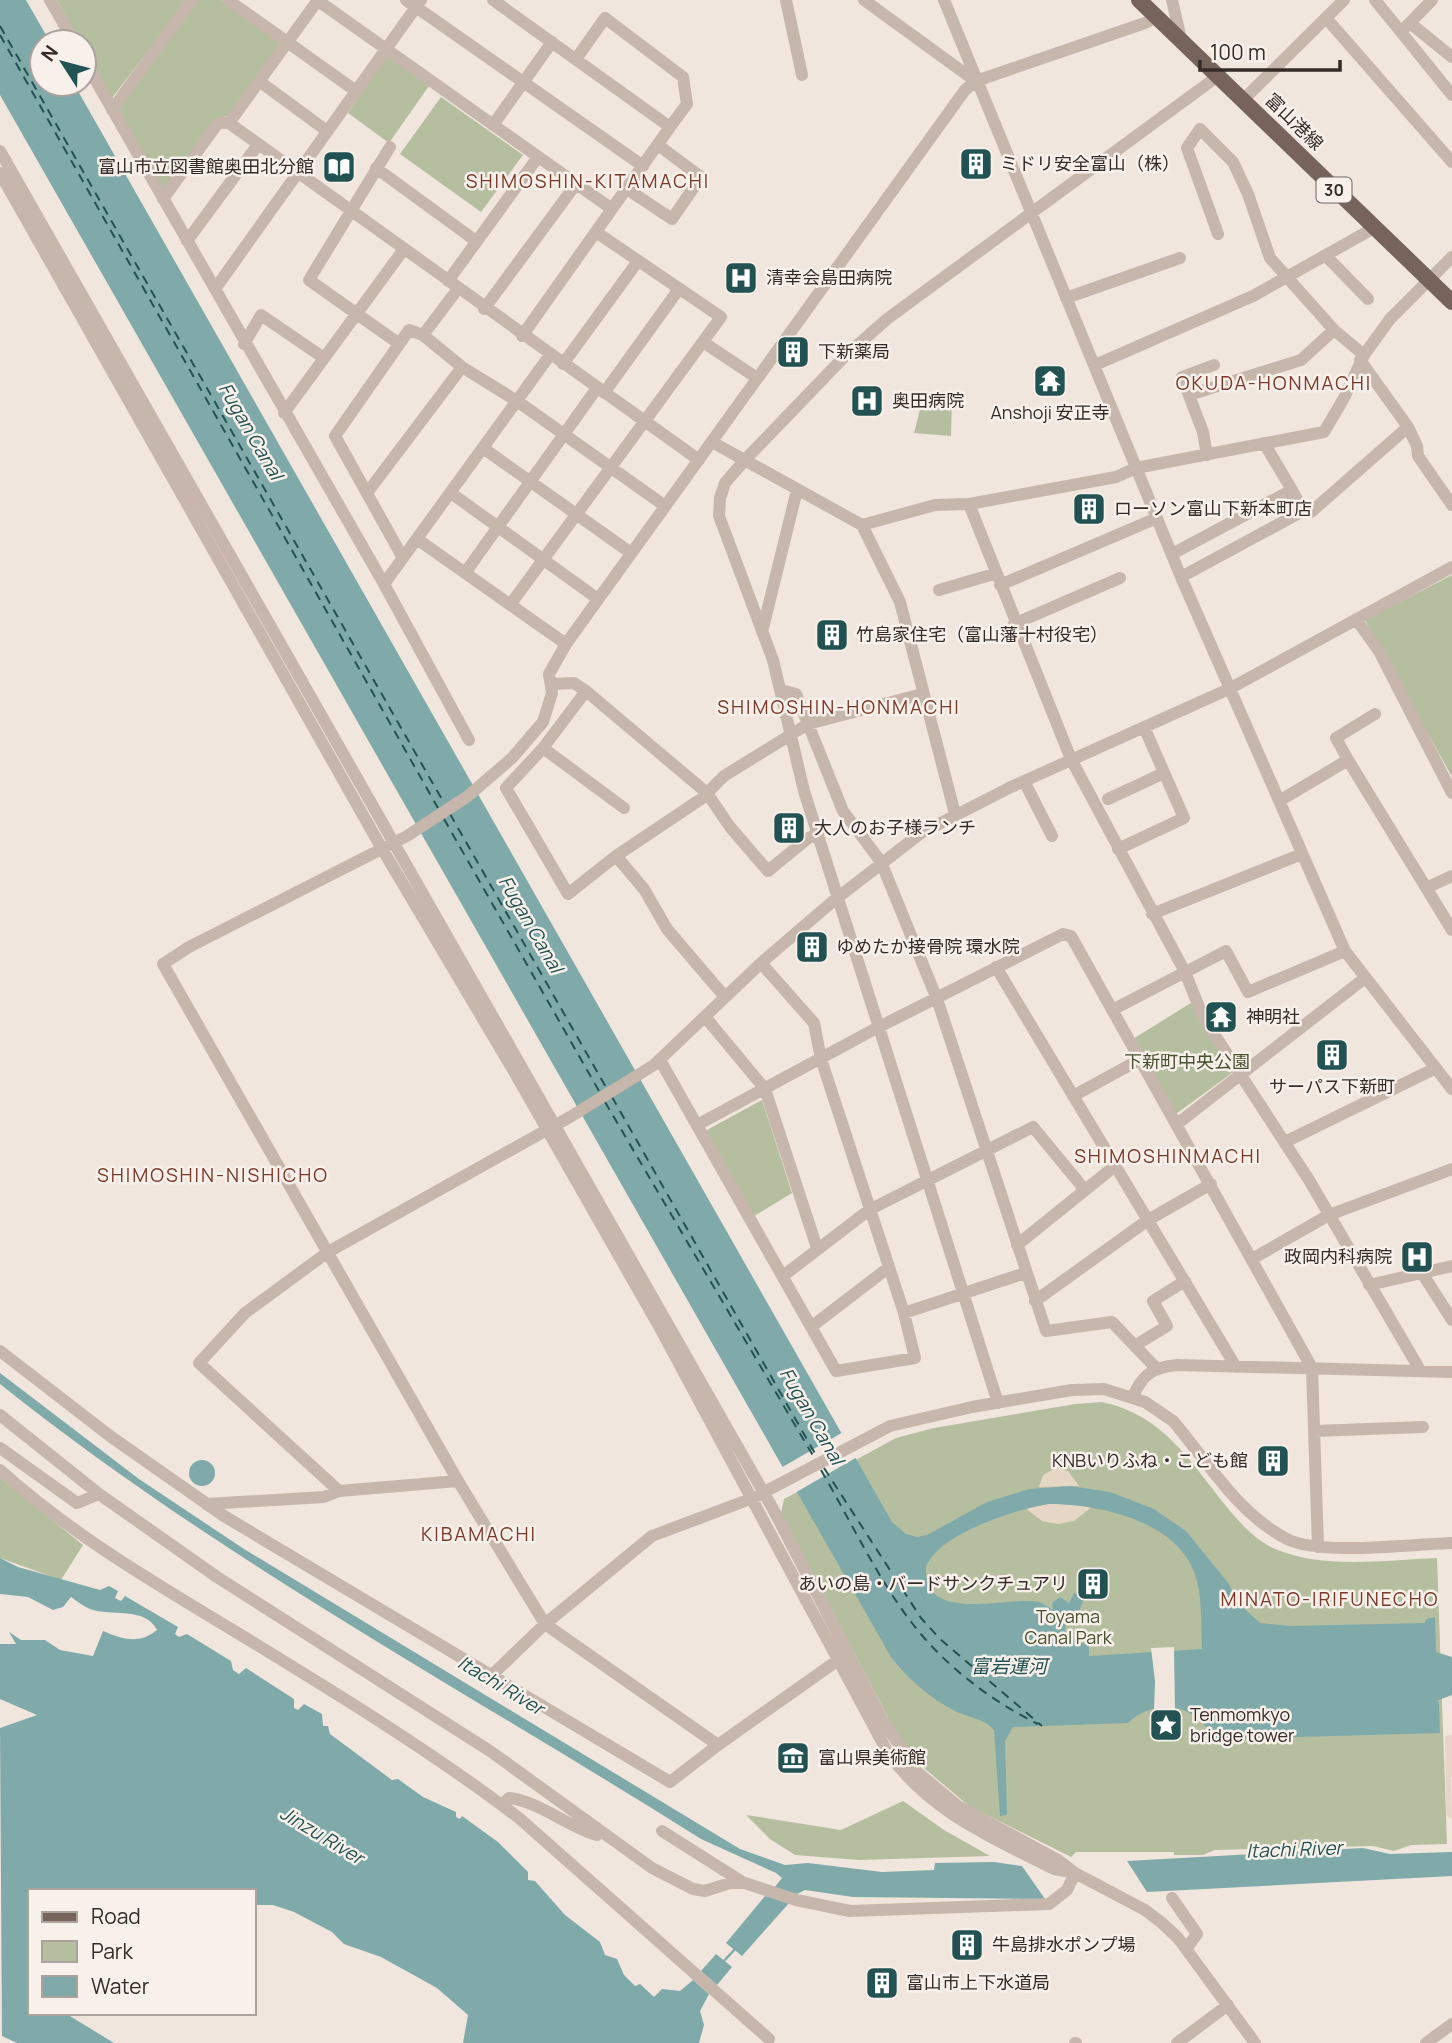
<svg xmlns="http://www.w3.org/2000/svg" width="1452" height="2043" font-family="Manrope,'Noto Sans JP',sans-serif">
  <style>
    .green { fill: #b5be9f }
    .plaza { fill: #e6d6c6 }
    .water { fill: #7faaa9; fill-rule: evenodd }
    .pier { fill: #f0e6de }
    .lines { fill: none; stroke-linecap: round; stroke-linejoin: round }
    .stream { stroke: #7faaa9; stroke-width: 2.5 }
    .ferry { stroke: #235253; stroke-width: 2; stroke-dasharray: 9 7; stroke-linecap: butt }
    .minor { stroke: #c7b6ab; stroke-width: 12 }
    .major { stroke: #76635c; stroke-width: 16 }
    .labels { text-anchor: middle; stroke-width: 5; stroke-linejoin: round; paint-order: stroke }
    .shield { fill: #f8f0ea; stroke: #706763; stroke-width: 2 }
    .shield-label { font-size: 16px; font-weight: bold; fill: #352c29 }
    .street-label { font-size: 18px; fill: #352c29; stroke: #f8f0ea }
    .poi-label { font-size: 18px; fill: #352c29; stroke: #f8f0ea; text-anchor: start }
    .park-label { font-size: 18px; fill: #47512f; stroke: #f8f0ea }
    .neighbourhood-label { font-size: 19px; letter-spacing: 2px; fill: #7c392a; stroke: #f8f0ea }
    .water-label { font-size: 19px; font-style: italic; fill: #235253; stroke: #f8f0ea }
  </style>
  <rect width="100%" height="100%" fill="#f0e6de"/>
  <path class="green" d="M57 0H187L112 98 84 49V42H80Z
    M197 0H221L278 40 280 45 229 115 215 121 166 189 163 188 118 109Z
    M390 56 429 86 389 143 348 113 386 57Z
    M441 97 523 155 481 212 400 154Z
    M924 394 952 396 951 436 914 433Z
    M1452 575V777L1365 620Z
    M1194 1001 1236 1070 1176 1114 1133 1039Z
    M762 1100 792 1193 754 1216 705 1131Z
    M1102 1402C1163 1415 1189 1460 1226 1506 1239 1522 1254 1539 1273 1548 1322 1570 1384 1560 1437 1558L1447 1844 1411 1845 1394 1851 1373 1846 1215 1850 1203 1855H1174V1852H1076L1071 1857 969 1806 918 1763 892 1725 781 1513 784 1499 896 1438 934 1428 1075 1404Z
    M0 1478 83 1545 61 1580 0 1558Z
    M903 1801 944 1830 990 1856 859 1860 795 1855 770 1839 746 1815 841 1830Z"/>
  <path class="plaza" d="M1056 1468 1068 1471 1079 1486 1039 1487 1043 1475Z
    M1049 1504H1083L1093 1506 1074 1521 1058 1524 1042 1521 1025 1508Z
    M1452 1710V1776L1451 1777 1452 1819 1446 1815 1445 1736 1452 1735Z"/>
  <path class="water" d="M0 0H26L50 42H42V84H74L892 1522 906 1534 917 1537 927 1535 987 1502 1029 1489 1070 1486 1110 1492 1154 1509 1186 1531 1229 1584 1238 1603 1260 1623 1291 1626 1425 1623 1426 1619 1435 1617 1436 1652 1452 1657V1695L1436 1701 1439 1702 1440 1733 1228 1739V1742H1215C1200 1705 1157 1695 1128 1723L1013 1727 1005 1741 1007 1815 1000 1816 994 1730C986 1719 967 1717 955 1711 930 1698 908 1679 891 1657L0 95ZM1049 1504C1101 1504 1186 1522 1198 1585 1202 1605 1201 1628 1202 1649L1089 1656V1645L1077 1642 1065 1631 1066 1621 1078 1614 1084 1598 1074 1593 1069 1603 1060 1597 1052 1603 1053 1610C1049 1608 1043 1603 1039 1602 1009 1595 922 1626 926 1567 938 1534 1016 1509 1049 1504Z
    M0 1373 139 1479 244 1549 740 1849 785 1865 808 1863 882 1872 934 1870 935 1863 994 1862 1022 1866 1045 1899 853 1897 805 1890 797 1894 774 1888 782 1878 776 1873 701 1839C465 1690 219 1559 0 1384Z
    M189 1473a13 13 0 1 1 26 0a13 13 0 1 1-26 0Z
    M0 1558 18 1567 100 1590 109 1586 118 1591 115 1598 121 1601 125 1596 178 1627 175 1634 179 1637 187 1634 231 1661 233 1670 239 1674 246 1668 294 1699V1708L298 1710 304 1704 322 1714 323 1726H328L330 1734 392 1780 398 1779 423 1797 456 1812V1817L460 1819 462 1816 498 1842 528 1872V1880L535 1881 565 1915 600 1942 605 1955 617 1959 624 1975 635 1986 640 1984 654 1997 662 1989 680 1991 693 1980 709 1994 700 2011 704 2025 699 2043H463L468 2015 437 1988 381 1957 344 1944 332 1932 294 1912 273 1905H254V1891H30V2013H65L114 2043H17L2 2036 0 1728 37 1715 0 1699V1644H16L9 1632 21 1640H45L60 1650 93 1656 103 1631C122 1639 139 1645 157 1630 145 1606 111 1617 90 1609 83 1606 77 1601 71 1597L63 1607 53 1610 28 1597 0 1594Z
    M1363 1848 1390 1854 1452 1852V1876L1147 1892 1127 1861Z
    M765 1896 790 1902 742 1956 726 1943Z
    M716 1954 732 1967 717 1985 701 1971Z"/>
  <path class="pier" d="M845 1431 859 1456 793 1494 779 1469Z
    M1174 1647 1175 1710 1154 1711 1155 1681 1151 1648Z"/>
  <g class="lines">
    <path class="stream" d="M722 1963 737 1947"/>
    <path class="ferry" d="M0 26 444 803
      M0 35 438 808
      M450 814 607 1089
      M444 819 599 1091
      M612 1097 817 1457
      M605 1102 815 1459
      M824 1468 921 1618 940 1639 1042 1726
      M821 1470C849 1518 879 1581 912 1623 944 1665 991 1701 1038 1724"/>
    <path class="minor" d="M50 0 74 42
      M228 0 356 91
      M317 0 612 209
      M406 0 643 166
      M493 0 670 127 522 336
      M786 0 802 75
      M864 0 974 80
      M944 0 1181 577 1345 951 1452 1089
      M1172 0 1181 39
      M1375 0 1401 32 1432 0
      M1326 18 1452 162
      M1410 23 1452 57
      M1401 32 1452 95
      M576 59 605 18 683 77 687 104 670 127
      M84 60 384 584 469 740
      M259 81 327 131
      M1243 100 1344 0
      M112 110 192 0
      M229 123 318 0
      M493 125 552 42
      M390 147 309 280 398 343
      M0 151 773 1509 882 1719 916 1771 958 1806 1058 1860 1075 1873 1145 1910 1162 1923 1178 1938 1255 2043
      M376 168 476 241
      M0 173 381 847 512 1068 660 1328 887 1751C928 1811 991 1837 1054 1869L1071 1872
      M627 189 672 219 701 177 658 145
      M163 199 218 123H229L699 460
      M1218 234 1187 148 1200 129 1233 162 1248 194 1270 258 1334 330
      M187 241 257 146
      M1326 256 1368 299
      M448 281 538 157
      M215 289 421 0
      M1066 298 1180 258
      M484 309 576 184
      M423 335 457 290
      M703 342 757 378
      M244 344 261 315 324 358
      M1360 360 1408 427 1417 446 1418 456 1452 505
      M563 364 638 261
      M1095 365 1253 296 1374 228
      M604 393 679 289
      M1189 395 1301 360 1334 330 1364 355
      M284 413 404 249
      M712 442 862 525 900 602 955 814
      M1264 443 1292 490
      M483 448 631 553
      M1207 455 1203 432 1182 377 1214 365
      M367 493 462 367
      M451 493 598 599
      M969 504 1071 759 1185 972 1203 1017 1309 1180 1420 1370
      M1303 511 1311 512 1408 427
      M862 525 935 505 969 504 1116 477 1136 468 1324 432 1344 398 1364 355 1390 319 1452 257
      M417 539 566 644
      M1172 554 1292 490 1303 511 1181 577
      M403 558 335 436 409 330 423 335 462 367 517 401 665 506
      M465 573 597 388
      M384 584 550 355
      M1000 585 1157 518
      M939 590 994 574
      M510 605 721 317 596 232
      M1356 619 1379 651 1452 793
      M1014 624 1120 578
      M762 632 797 490
      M551 684 574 683 586 691 707 793 730 827 768 871 807 839 818 833
      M781 690 796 694 843 811 881 862 937 999 1046 1331 1112 1322 1155 1367
      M586 691 543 748 506 788 568 894 616 856 701 799 724 776 808 724 922 694
      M543 748 624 808
      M1348 760 1336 738 1375 714
      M1024 781 1052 836
      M1108 799 1164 773
      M1279 801 1348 760 1452 930
      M1118 849 1184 818 1144 727
      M616 856 644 889 667 929 725 997
      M1426 888 1452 876
      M1152 914 1302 854
      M996 967 1236 1367
      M1112 1010 1226 951 1248 992 1345 951
      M706 1018 765 1089 817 1248
      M660 1060 836 1371 915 1358 904 1313 821 1059 814 1023 761 963
      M1073 1096 1139 1060
      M1177 1124 1365 978
      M697 1125 873 1030 1063 934 1071 936 1312 1368 1318 1547
      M1285 1142 1436 1068
      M1017 1245 1115 1166
      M1252 1259 1329 1215 1452 1169
      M1422 1273 1452 1320
      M783 1276 869 1210 1033 1127 1085 1190
      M1369 1285 1452 1266
      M1035 1301 1148 1220 1211 1184
      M904 1313 1025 1273
      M811 1327 888 1268
      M1136 1345 1167 1326 1153 1301 1185 1281
      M0 1351 110 1436 224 1516 670 1782 718 1745
      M1133 1397C1142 1374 1154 1367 1177 1365L1452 1372
      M998 1403 804 791 773 660 719 516 720 498 725 483 744 461 844 357 887 319 1218 76
      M0 1415 99 1494 217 1577 490 1751 652 1868 693 1889 705 1891 730 1883H745L796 1900 850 1911 1049 1904 1067 1890 1075 1873
      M1314 1431 1423 1427
      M0 1448 77 1503 99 1494
      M0 1470C71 1534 150 1580 231 1629 329 1689 427 1748 519 1818L769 2039
      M339 1491 199 1363 245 1313 328 1252 570 1117 654 1065 761 963 832 902 921 833 1011 787 1229 689 1452 567
      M206 1504 324 1497 339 1491 458 1481
      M848 1653 718 1745 545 1624 458 1481 163 964 189 947 407 836 468 796 512 758 543 722 552 693 549 674 566 644 965 90 976 81 1145 23 1157 17
      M491 1676 545 1624 652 1536 753 1498 890 1426 972 1407 1072 1390 1104 1389 1145 1402 1173 1421C1208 1462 1238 1514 1287 1539 1321 1556 1412 1544 1452 1543
      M502 1805 509 1798C541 1802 566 1826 597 1835
      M662 1831 744 1883
      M1172 1898 1197 1934 1186 1949
      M1075 2043H1076
      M1177 2043 1228 2005
      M1426 2043 1452 2024"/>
    <path class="major" d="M1139 0 1452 302"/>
  </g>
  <defs>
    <symbol id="building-square" viewBox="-11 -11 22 22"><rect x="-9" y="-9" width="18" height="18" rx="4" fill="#235253" stroke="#f8f0ea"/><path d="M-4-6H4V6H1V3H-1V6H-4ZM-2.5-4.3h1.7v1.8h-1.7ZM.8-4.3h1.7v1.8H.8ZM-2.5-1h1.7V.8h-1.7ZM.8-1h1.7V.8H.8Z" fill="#fff"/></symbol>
    <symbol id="library-square" viewBox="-11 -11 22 22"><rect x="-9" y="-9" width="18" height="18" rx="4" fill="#235253" stroke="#f8f0ea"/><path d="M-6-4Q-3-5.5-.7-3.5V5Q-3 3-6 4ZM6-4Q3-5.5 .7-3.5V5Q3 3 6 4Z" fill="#fff"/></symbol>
    <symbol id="hospital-square" viewBox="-11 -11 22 22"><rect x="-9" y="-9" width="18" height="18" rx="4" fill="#235253" stroke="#f8f0ea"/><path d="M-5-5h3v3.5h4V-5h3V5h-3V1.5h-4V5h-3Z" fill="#fff"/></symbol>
    <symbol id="temple-square" viewBox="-11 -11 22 22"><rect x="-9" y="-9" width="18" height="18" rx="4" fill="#235253" stroke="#f8f0ea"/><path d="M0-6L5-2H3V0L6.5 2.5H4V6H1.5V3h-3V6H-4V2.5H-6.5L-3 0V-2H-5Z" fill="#fff"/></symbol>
    <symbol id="sight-square" viewBox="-11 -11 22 22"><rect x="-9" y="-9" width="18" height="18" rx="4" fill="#235253" stroke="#f8f0ea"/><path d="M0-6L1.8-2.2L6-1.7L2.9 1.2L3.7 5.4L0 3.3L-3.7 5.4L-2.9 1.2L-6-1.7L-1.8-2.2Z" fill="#fff"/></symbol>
    <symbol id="museum-square" viewBox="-11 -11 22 22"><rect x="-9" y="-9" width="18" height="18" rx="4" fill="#235253" stroke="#f8f0ea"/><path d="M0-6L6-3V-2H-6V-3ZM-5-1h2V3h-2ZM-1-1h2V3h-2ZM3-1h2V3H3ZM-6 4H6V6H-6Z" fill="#fff"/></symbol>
  </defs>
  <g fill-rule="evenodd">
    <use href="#building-square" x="957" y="145" width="38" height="38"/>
    <use href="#library-square" x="320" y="148" width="38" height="38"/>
    <use href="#hospital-square" x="722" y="259" width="38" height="38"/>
    <use href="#building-square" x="774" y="333" width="38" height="38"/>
    <use href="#temple-square" x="1031" y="362" width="38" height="38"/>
    <use href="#hospital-square" x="848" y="382" width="38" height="38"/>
    <use href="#building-square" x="1070" y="490" width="38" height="38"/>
    <use href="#building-square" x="813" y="616" width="38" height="38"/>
    <use href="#building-square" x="770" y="809" width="38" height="38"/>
    <use href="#building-square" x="793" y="928" width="38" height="38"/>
    <use href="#temple-square" x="1202" y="998" width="38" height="38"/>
    <use href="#building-square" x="1313" y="1036" width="38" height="38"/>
    <use href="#hospital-square" x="1398" y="1238" width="38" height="38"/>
    <use href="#building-square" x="1254" y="1442" width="38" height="38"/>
    <use href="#building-square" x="1074" y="1565" width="38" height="38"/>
    <use href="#sight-square" x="1147" y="1706" width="38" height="38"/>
    <use href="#museum-square" x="774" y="1739" width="38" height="38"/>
    <use href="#building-square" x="948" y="1926" width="38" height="38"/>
    <use href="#building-square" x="863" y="1964" width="38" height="38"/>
  </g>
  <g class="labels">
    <rect class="shield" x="1316.5" y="177.5" width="35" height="25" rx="5"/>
    <g class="shield-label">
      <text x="1334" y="196">30</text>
    </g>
    <g class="street-label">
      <text transform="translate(1294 122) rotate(44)" y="6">富山港線</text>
    </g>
    <g class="poi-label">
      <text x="1000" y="170">ミドリ安全富山（株）</text>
      <text x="314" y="173" text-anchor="end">富山市立図書館奥田北分館</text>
      <text x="766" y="284">清幸会島田病院</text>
      <text x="818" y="358">下新薬局</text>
      <text x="892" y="407">奥田病院</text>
      <text x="1050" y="419" text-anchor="middle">Anshoji 安正寺</text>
      <text x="1114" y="515">ローソン富山下新本町店</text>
      <text x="856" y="641">竹島家住宅（富山藩十村役宅）</text>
      <text x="814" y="834">大人のお子様ランチ</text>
      <text x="836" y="953">ゆめたか接骨院 環水院</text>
      <text x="1246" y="1023">神明社</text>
      <text x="1332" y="1093" text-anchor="middle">サーパス下新町</text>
      <text x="1392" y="1263" text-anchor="end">政岡内科病院</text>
      <text x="1248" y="1467" text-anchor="end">KNBいりふね・こども館</text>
      <text x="1068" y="1590" text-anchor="end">あいの島・バードサンクチュアリ</text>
      <text x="1190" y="1721">Tenmomkyo<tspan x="1190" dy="21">bridge tower</tspan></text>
      <text x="818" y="1764">富山県美術館</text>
      <text x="992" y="1951">牛島排水ポンプ場</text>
      <text x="906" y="1989">富山市上下水道局</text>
    </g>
    <g class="park-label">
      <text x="1187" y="1068">下新町中央公園</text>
      <text x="1068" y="1623">Toyama<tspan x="1068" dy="21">Canal Park</tspan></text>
    </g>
    <g class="neighbourhood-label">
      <text x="588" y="188">SHIMOSHIN-KITAMACHI</text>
      <text x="1274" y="390">OKUDA-HONMACHI</text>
      <text x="839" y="714">SHIMOSHIN-HONMACHI</text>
      <text x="1168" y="1163">SHIMOSHINMACHI</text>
      <text x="213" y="1182">SHIMOSHIN-NISHICHO</text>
      <text x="479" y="1541">KIBAMACHI</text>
      <text x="1330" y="1606">MINATO-IRIFUNECHO</text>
    </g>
    <g class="water-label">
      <text transform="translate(251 431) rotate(60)" y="7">Fugan Canal</text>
      <text transform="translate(531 924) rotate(60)" y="7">Fugan Canal</text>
      <text transform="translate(812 1416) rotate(60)" y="7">Fugan Canal</text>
      <text x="1009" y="1673">富岩運河</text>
      <text transform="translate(501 1685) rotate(31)" y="7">Itachi River</text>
      <text transform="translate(322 1835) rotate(31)" y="7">Jinzu River</text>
      <text transform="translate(1294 1849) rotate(-2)" y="7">Itachi River</text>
    </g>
  </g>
  <rect x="28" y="1889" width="228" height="126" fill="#f8f0ea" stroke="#aaa29d" stroke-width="2"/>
  <rect x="42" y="1912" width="35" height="10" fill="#76635c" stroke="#aaa29d" stroke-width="2"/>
  <text x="91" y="1924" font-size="21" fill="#352c29">Road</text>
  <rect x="42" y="1941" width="35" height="21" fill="#b5be9f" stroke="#aaa29d" stroke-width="2"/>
  <text x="91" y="1959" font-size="21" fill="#352c29">Park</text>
  <rect x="42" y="1976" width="35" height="21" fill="#7faaa9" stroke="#aaa29d" stroke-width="2"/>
  <text x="91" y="1994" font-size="21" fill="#352c29">Water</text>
  <g transform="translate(63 63) rotate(306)"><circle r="33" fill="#f8f0ea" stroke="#aaa29d" stroke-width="2"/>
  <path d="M0-5L12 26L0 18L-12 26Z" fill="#235253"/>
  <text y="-10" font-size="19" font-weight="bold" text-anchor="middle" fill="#352c29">N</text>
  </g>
  <path d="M1200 60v10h140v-10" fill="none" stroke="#352c29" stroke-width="3.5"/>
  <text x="1210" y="60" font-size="21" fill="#352c29" stroke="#f8f0ea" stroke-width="5" paint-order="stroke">100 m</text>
</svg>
